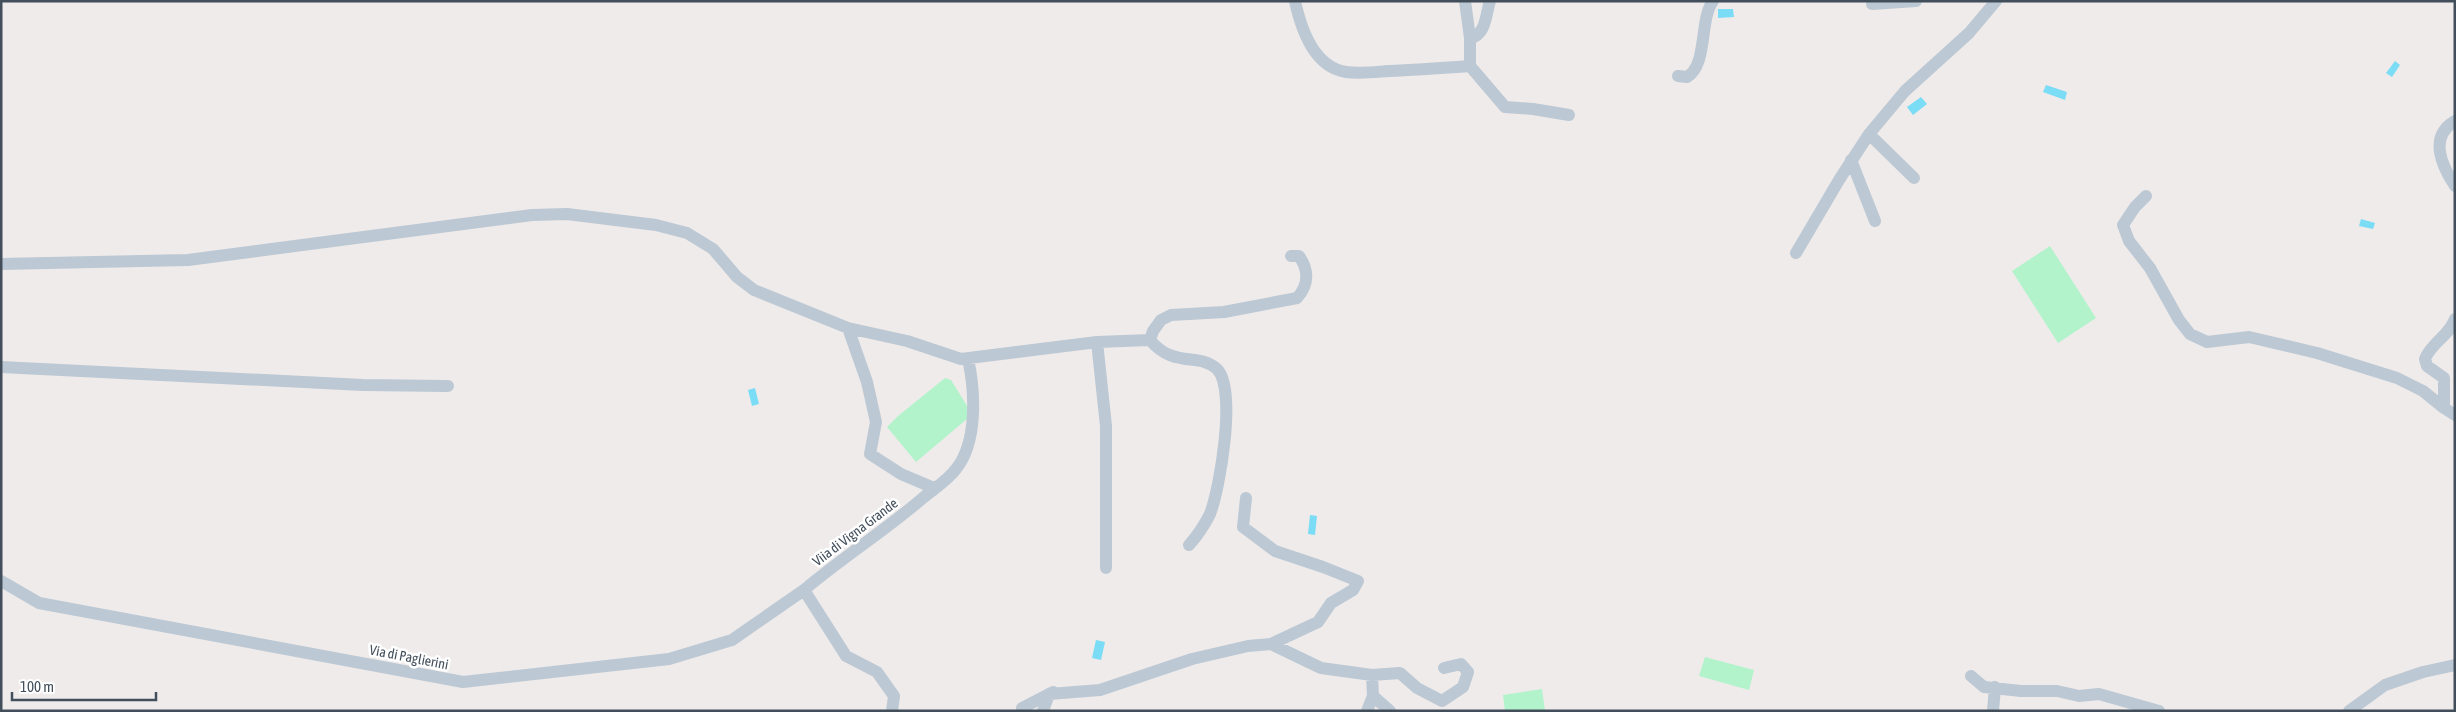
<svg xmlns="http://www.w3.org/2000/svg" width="2456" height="712" font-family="'Asap Condensed',sans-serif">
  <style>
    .green { fill: #b2f3cb }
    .water { fill: #7adcf5 }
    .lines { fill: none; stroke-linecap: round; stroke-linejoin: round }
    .minor { stroke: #bcc8d3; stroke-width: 12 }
    .labels { text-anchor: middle; stroke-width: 5; stroke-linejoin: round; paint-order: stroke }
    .street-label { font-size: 14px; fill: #424f5b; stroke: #fff }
  </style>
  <rect width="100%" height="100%" fill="#efebeb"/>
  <path class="green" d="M2050 246 2096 318 2058 343 2012 271Z
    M945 378 951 380 969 409 967 419 916 462 887 427 898 416Z
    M1705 657 1754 670 1749 690 1699 676Z
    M1542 689 1545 711H1505L1503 695Z"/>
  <path class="water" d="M1718 9H1733L1734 17 1718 18Z
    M2395 61 2400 65 2392 77 2386 73Z
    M2046 85 2067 92 2065 100 2043 92Z
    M1921 97 1927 104 1913 115 1907 107Z
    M2361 219 2375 223 2373 229 2359 226Z
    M755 388 759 404 752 406 748 390Z
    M1310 515 1317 516 1315 535 1308 534Z
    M1096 640 1105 642 1101 660 1092 658Z"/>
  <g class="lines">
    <path class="minor" d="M1295 1C1301 29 1314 67 1346 72 1360 74 1375 72 1389 71 1416 70 1443 68 1470 66L1505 107 1533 109 1569 115
      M1465 1 1470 38
      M1872 4 1916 1
      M1470 66V38C1486 36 1486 13 1490 1
      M1678 76 1687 77C1708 65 1699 20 1713 1
      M2455 121C2428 137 2442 166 2455 186
      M1869 134 1914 178
      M1851 160 1875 221
      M2146 196 2135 207 2123 225 2129 241 2150 268 2179 320 2190 334 2207 342 2249 337 2317 353 2397 378 2423 391 2444 408
      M1796 253 1839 180 1869 134 1905 91 1969 33 1996 1
      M1 264 188 260 532 215 567 214 656 225 687 233 713 249 737 277 754 290 848 328 907 341 961 359 1097 342 1150 340
      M2455 319C2449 336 2431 343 2425 359L2427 366 2444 378V408L2455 415
      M848 328 867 382 876 422 870 454 901 474 934 488
      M1097 342 1106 426V568
      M1 367 363 385 448 386
      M1246 498 1243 527 1275 551 1323 567 1358 581 1353 590 1331 603 1318 622 1271 644
      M1189 545C1198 535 1204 526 1210 514 1220 488 1237 389 1217 369 1199 352 1174 369 1150 340L1153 331 1161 320 1171 315 1224 312 1297 298C1309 285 1309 270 1299 256H1291
      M1 581 39 603 463 682 669 659 732 640 804 590
      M1372 675 1373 696 1390 711
      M1971 676 1984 687 2021 691H2057L2079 696 2099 694 2159 711
      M892 711 894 696 877 672 846 656 804 590C843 557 886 530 924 497 935 488 948 480 956 469 978 442 975 390 968 359
      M1022 711V708L1053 692
      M1043 711 1049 694 1100 690 1192 659 1248 646 1271 644 1321 668 1372 675 1400 673 1417 688 1442 701 1463 687 1468 672 1461 664 1444 668
      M1367 711 1373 696
      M1993 711 1995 687
      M2349 711 2385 685 2423 672 2455 665"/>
  </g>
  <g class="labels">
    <g class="street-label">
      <text transform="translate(855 532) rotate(-37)" y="5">Viia di Vigna Grande</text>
      <text transform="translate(409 657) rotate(11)" y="5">Via di Paglierini</text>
    </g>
  </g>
  <rect width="2456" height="712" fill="none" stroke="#424f5b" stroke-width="5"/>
  <path d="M12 692v8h144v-8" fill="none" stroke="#424f5b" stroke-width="2.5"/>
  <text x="20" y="692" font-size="15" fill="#424f5b" stroke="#ffffff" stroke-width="4" paint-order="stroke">100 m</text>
</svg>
